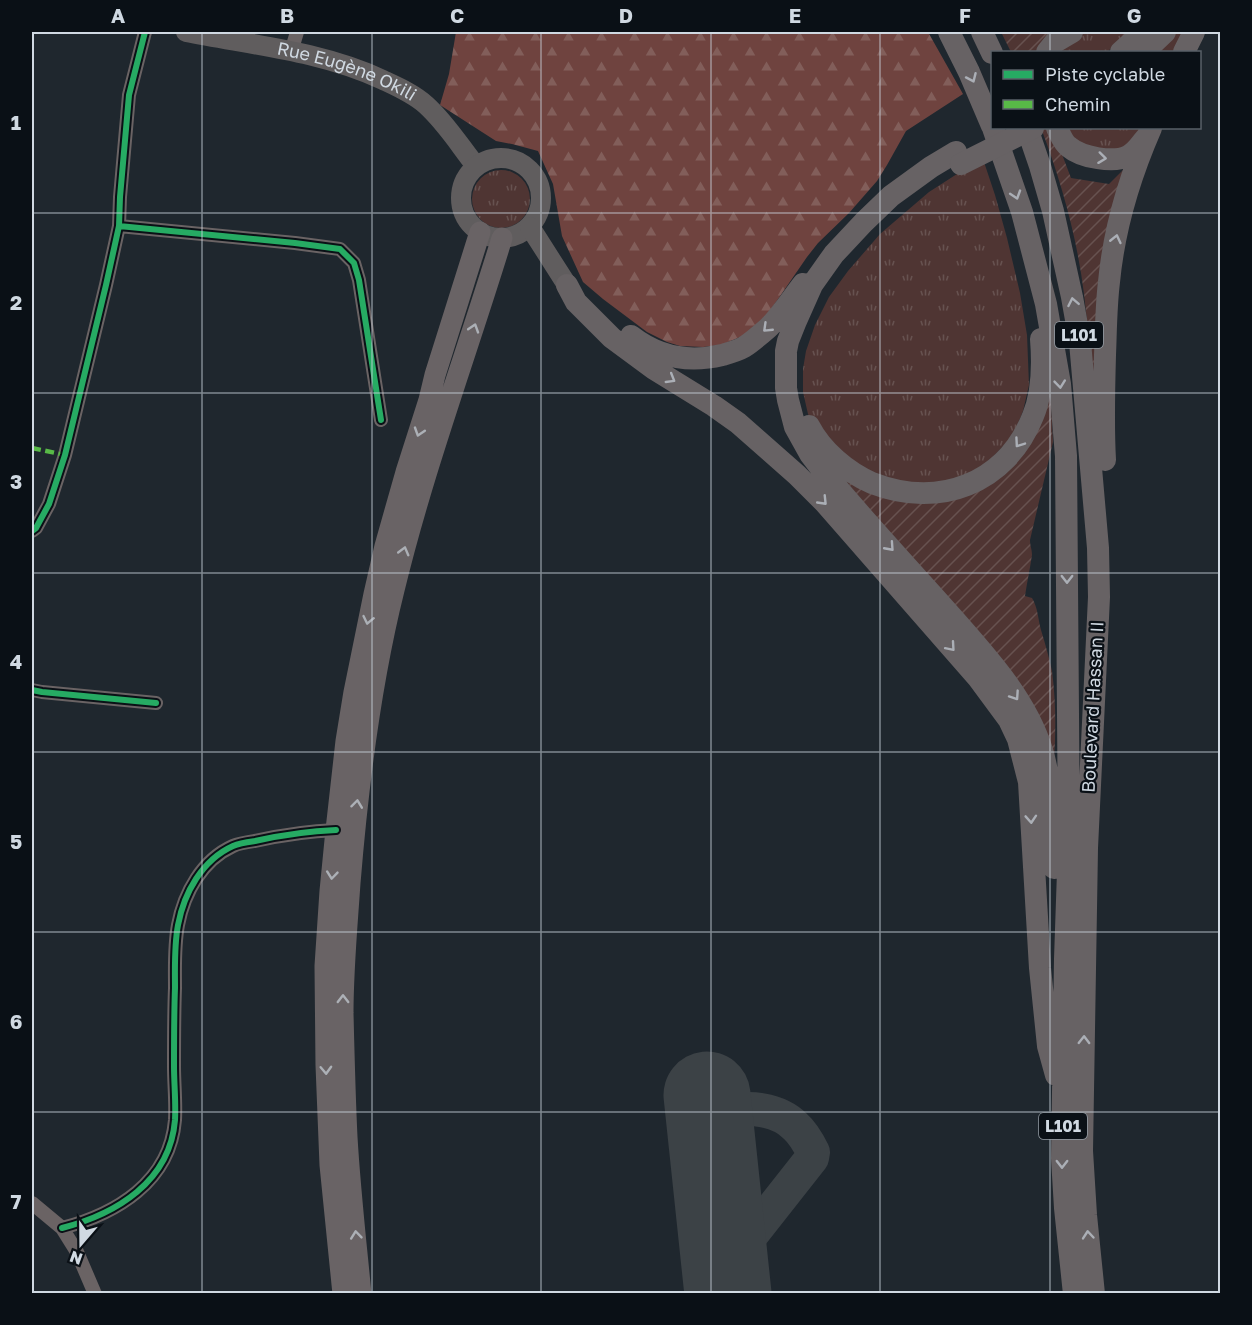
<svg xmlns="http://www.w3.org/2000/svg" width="1252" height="1325" font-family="'Golos Text',sans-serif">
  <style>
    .grass { fill: url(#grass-tufts) }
    .forest { fill: url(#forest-firs) }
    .garden { fill: url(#garden-furrows) }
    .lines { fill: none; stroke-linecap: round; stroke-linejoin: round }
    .taxiway { stroke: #3c4246; stroke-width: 34 }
    .runway { stroke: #3c4246; stroke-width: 87 }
    .minor { stroke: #6a6364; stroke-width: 14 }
    .secondary { stroke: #605d5e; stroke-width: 20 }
    .primary { stroke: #696365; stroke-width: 21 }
    .trunk { stroke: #676264; stroke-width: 22 }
    .trunk-bridge { stroke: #676264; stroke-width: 22 }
    .quiet { stroke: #58b947; stroke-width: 4.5; stroke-dasharray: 9 4.5; stroke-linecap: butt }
    .cycleway-casing { stroke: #0a1016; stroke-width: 10 }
    .cycleway { stroke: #26ab63; stroke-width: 6 }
    .oneway { stroke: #abafb6 }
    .oneway2 { stroke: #acb0b6 }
    .grid { fill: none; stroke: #d0d9e2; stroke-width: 1.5; stroke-opacity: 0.55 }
    .labels { text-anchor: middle; stroke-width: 4.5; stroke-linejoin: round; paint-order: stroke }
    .shield { fill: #0a1016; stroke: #959da5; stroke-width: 1.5 }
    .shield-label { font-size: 16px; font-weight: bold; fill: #d0d9e2 }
    .street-label { font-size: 18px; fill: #d0d9e2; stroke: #0a1016 }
    .neatline { fill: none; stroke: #d0d9e2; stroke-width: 2 }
    .grid-label { font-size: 20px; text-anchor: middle; font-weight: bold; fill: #d0d9e2 }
  </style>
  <defs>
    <pattern id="grass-tufts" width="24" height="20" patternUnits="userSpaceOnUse" patternTransform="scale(1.5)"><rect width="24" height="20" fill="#4f3533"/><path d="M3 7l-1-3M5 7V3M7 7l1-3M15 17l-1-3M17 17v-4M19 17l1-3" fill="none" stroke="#675250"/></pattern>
    <pattern id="forest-firs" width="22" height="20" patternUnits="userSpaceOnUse" patternTransform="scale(1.5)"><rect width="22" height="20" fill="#6f433f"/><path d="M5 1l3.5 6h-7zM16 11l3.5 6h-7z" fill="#825e5a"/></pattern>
    <pattern id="garden-furrows" width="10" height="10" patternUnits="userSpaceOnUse" patternTransform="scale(1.5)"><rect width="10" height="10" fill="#4f3533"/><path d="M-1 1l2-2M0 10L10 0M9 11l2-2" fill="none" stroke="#675250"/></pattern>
  </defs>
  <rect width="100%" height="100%" fill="#1f272e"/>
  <path class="grass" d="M1082 32H1130L1107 52H1054Z
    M1174 32H1186L1176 52H1154Z
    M1060 128H1144L1132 148 1095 153Z
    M984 162 995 195 1007 238 1020 293 1027 335 1029 385 1023 411 1013 436 983 467 949 484 909 489 844 460 819 434 808 414 803 392V369L806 351 815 325 829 297 848 271 880 234 929 192 957 174Z
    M472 199a29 29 0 1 1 58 0a29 29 0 1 1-58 0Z"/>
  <path class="forest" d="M456 32H928L963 94 906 131 887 165 877 181 849 213 818 243 807 257 767 315 745 335 721 345 703 347 680 346 667 342 647 332 603 299 583 282 562 236 553 184 538 151 512 144 496 141 440 105 449 74Z"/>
  <path class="garden" d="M1001 32H1059L1040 52H1011Z
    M1041 128H1052L1071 178 1109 184 1127 166 1095 396C1091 362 1088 328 1084 294 1077 237 1061 181 1041 128Z
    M1050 385 1053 442 1030 540C1030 546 1032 549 1032 555 1030 569 1027 582 1025 596L1032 598C1038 608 1038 619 1041 630 1045 643 1049 657 1052 671 1056 701 1056 731 1054 761L880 523 836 469 854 483 981 488Z"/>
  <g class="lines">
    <path class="taxiway" d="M720 1225C708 1215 698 1204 693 1189 688 1176 692 1156 698 1144 702 1133 715 1119 726 1114 746 1104 779 1110 795 1126 803 1133 808 1142 813 1152L812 1158 745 1243 735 1269 729 1294"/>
    <path class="runway" d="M707 1095 728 1294"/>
    <path class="minor" d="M291 52 297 32
      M119 226 295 243 340 249 354 263 359 280 381 420
      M32 531 36 528 49 504 65 455 106 285 119 226 120 197 129 95 145 32
      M32 690 42 692 156 703
      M32 1203 62 1228 77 1252 95 1294
      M62 1228C116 1214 170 1182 175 1120 176 1102 174 1084 174 1066 174 1040 174 1014 175 988 175 968 174 946 178 925 184 893 202 860 233 846 240 843 248 842 255 841 282 835 309 831 336 830"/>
    <g class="secondary">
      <path id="s1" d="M186 32C251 45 321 51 383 80 398 87 414 94 426 105 446 123 460 146 476 166"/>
      <circle cx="501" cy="198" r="40"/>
      <path d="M530 227 567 285"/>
    </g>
    <path class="primary" d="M343 1294 330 1165 326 1065 325 966 330 891 336 830 346 741 354 692 374 594 385 546 406 472 429 400 435 375 480 232
      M361 1294C356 1242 350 1189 347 1137 345 1096 344 1054 343 1013 343 970 347 927 350 883 358 785 370 686 394 590 423 470 466 356 502 238"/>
    <path class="trunk" d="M949 32 969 72 992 126
      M982 32 992 53
      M1047 52 1055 42 1072 32
      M1121 52 1143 32
      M1144 52 1165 32
      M1184 52 1194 32
      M993 128 1022 212 1046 304 1060 384 1066 456 1069 842 1065 959 1062 1158 1065 1208 1074 1294
      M1027 128 1040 166 1053 211 1072 297 1080 342 1098 548 1099 597 1087 848 1082 1151 1086 1215 1094 1294
      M1057 128C1060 134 1063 143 1069 147 1082 158 1114 163 1128 156 1136 152 1140 145 1145 139
      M956 152 931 167 891 196 864 222 834 254 812 285 796 321 788 341 786 351V388L788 400 795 427 810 454 820 467C862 519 909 568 953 618 988 658 1026 699 1042 750 1053 788 1053 829 1054 868
      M567 285 576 302 612 338 654 369 714 406 738 423 797 475 825 503 978 678 1009 720 1018 739 1029 782 1040 968 1048 1046 1056 1075
      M631 336C658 357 689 363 722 355 729 353 737 351 744 347 752 342 761 334 769 327 782 314 792 298 803 284
      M809 426C822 451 847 472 872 483 939 509 1006 484 1033 416 1043 392 1043 364 1041 339
      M1105 460C1103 425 1104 390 1105 355 1106 331 1106 306 1109 282 1114 229 1130 176 1151 128"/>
    <path class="trunk-bridge" d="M961 164 1033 128"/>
    <path class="quiet" d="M32 448 65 455"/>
    <defs>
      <path id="cycleway" d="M119 226 295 243 340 249 354 263 359 280 381 420
        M32 531 36 528 49 504 65 455 106 285 119 226 120 197 129 95 145 32
        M32 690 42 692 156 703
        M62 1228C116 1214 170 1182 175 1120 176 1102 174 1084 174 1066 174 1040 174 1014 175 988 175 968 174 946 178 925 184 893 202 860 233 846 240 843 248 842 255 841 282 835 309 831 336 830"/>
    </defs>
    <use href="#cycleway" class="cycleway-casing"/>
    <use href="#cycleway" class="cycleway"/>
  </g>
  <defs><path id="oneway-chevron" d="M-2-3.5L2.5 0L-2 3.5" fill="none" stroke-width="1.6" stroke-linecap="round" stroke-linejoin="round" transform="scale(1.5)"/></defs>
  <g class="oneway">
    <use href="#oneway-chevron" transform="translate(972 78) rotate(66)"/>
    <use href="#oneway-chevron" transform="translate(1102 158) rotate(7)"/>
    <use href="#oneway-chevron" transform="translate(1016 195) rotate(72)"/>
    <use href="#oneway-chevron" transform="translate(1116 239) rotate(-77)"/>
    <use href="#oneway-chevron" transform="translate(1073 302) rotate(-101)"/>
    <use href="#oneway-chevron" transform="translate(767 328) rotate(136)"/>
    <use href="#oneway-chevron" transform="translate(671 379) rotate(31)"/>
    <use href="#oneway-chevron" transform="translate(1060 384) rotate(84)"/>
    <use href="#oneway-chevron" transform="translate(1019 443) rotate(125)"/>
    <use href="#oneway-chevron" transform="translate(823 501) rotate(46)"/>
    <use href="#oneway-chevron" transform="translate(890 547) rotate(48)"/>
    <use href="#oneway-chevron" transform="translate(1067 579) rotate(90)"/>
    <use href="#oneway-chevron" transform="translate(951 647) rotate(49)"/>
    <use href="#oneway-chevron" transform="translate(1015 696) rotate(56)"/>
    <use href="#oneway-chevron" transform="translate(1031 819) rotate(86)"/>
    <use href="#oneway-chevron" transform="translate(1084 1040) rotate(-89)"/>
    <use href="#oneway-chevron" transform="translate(1062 1164) rotate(90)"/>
    <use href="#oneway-chevron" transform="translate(1088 1235) rotate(-95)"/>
  </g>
  <g class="oneway2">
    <use href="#oneway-chevron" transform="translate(474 328) rotate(-72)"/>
    <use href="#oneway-chevron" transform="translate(419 432) rotate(108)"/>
    <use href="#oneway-chevron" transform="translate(404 551) rotate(-75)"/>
    <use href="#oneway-chevron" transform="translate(368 620) rotate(102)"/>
    <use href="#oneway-chevron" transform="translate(357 804) rotate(-83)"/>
    <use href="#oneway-chevron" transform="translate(332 875) rotate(96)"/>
    <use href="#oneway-chevron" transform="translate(343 999) rotate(-90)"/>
    <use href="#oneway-chevron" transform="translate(326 1070) rotate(88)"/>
    <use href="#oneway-chevron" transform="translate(356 1235) rotate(-96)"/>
  </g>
  <path class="grid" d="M202 32V1294M372 32V1294M541 32V1294M711 32V1294M880 32V1294M1050 32V52M1050 128V1294M32 213H1220M32 393H1220M32 573H1220M32 752H1220M32 932H1220M32 1112H1220"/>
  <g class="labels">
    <g class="shield">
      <rect x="1055" y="322" width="48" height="26" rx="4.5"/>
      <rect x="1039" y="1113" width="48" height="26" rx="4.5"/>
    </g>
    <g class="shield-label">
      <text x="1079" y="341">L101</text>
      <text x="1063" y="1132">L101</text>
    </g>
    <g class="street-label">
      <text dy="6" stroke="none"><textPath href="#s1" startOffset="166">Rue Eugène Okili</textPath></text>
      <text transform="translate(1093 707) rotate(-87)" y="6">Boulevard Hassan II</text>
    </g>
  </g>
  <rect width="1252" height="1325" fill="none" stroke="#0a1016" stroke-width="66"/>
  <rect x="991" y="51" width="210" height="78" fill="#0a1016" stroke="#596068" stroke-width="1.5"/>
  <rect x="1003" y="70" width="30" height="9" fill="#26ab63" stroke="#596068" stroke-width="1.5"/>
  <text x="1045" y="81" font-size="18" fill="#d0d9e2">Piste cyclable</text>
  <rect x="1003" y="100" width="30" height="9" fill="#58b947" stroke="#596068" stroke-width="1.5"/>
  <text x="1045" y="111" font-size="18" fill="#d0d9e2">Chemin</text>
  <g transform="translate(81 1244) rotate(200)" stroke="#0a1016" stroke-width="4.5" paint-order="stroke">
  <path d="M0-4.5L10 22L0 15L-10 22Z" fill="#d0d9e2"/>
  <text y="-9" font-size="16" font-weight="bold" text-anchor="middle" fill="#d0d9e2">N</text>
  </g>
  <rect x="33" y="33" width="1186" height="1259" class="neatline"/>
  <g class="grid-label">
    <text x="118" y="23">A</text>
    <text x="287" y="23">B</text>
    <text x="457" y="23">C</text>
    <text x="626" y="23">D</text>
    <text x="795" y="23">E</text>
    <text x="965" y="23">F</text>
    <text x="1134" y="23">G</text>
    <text x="16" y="130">1</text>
    <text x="16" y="310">2</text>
    <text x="16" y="489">3</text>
    <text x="16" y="669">4</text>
    <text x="16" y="849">5</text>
    <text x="16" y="1029">6</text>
    <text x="16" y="1209">7</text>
  </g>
</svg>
